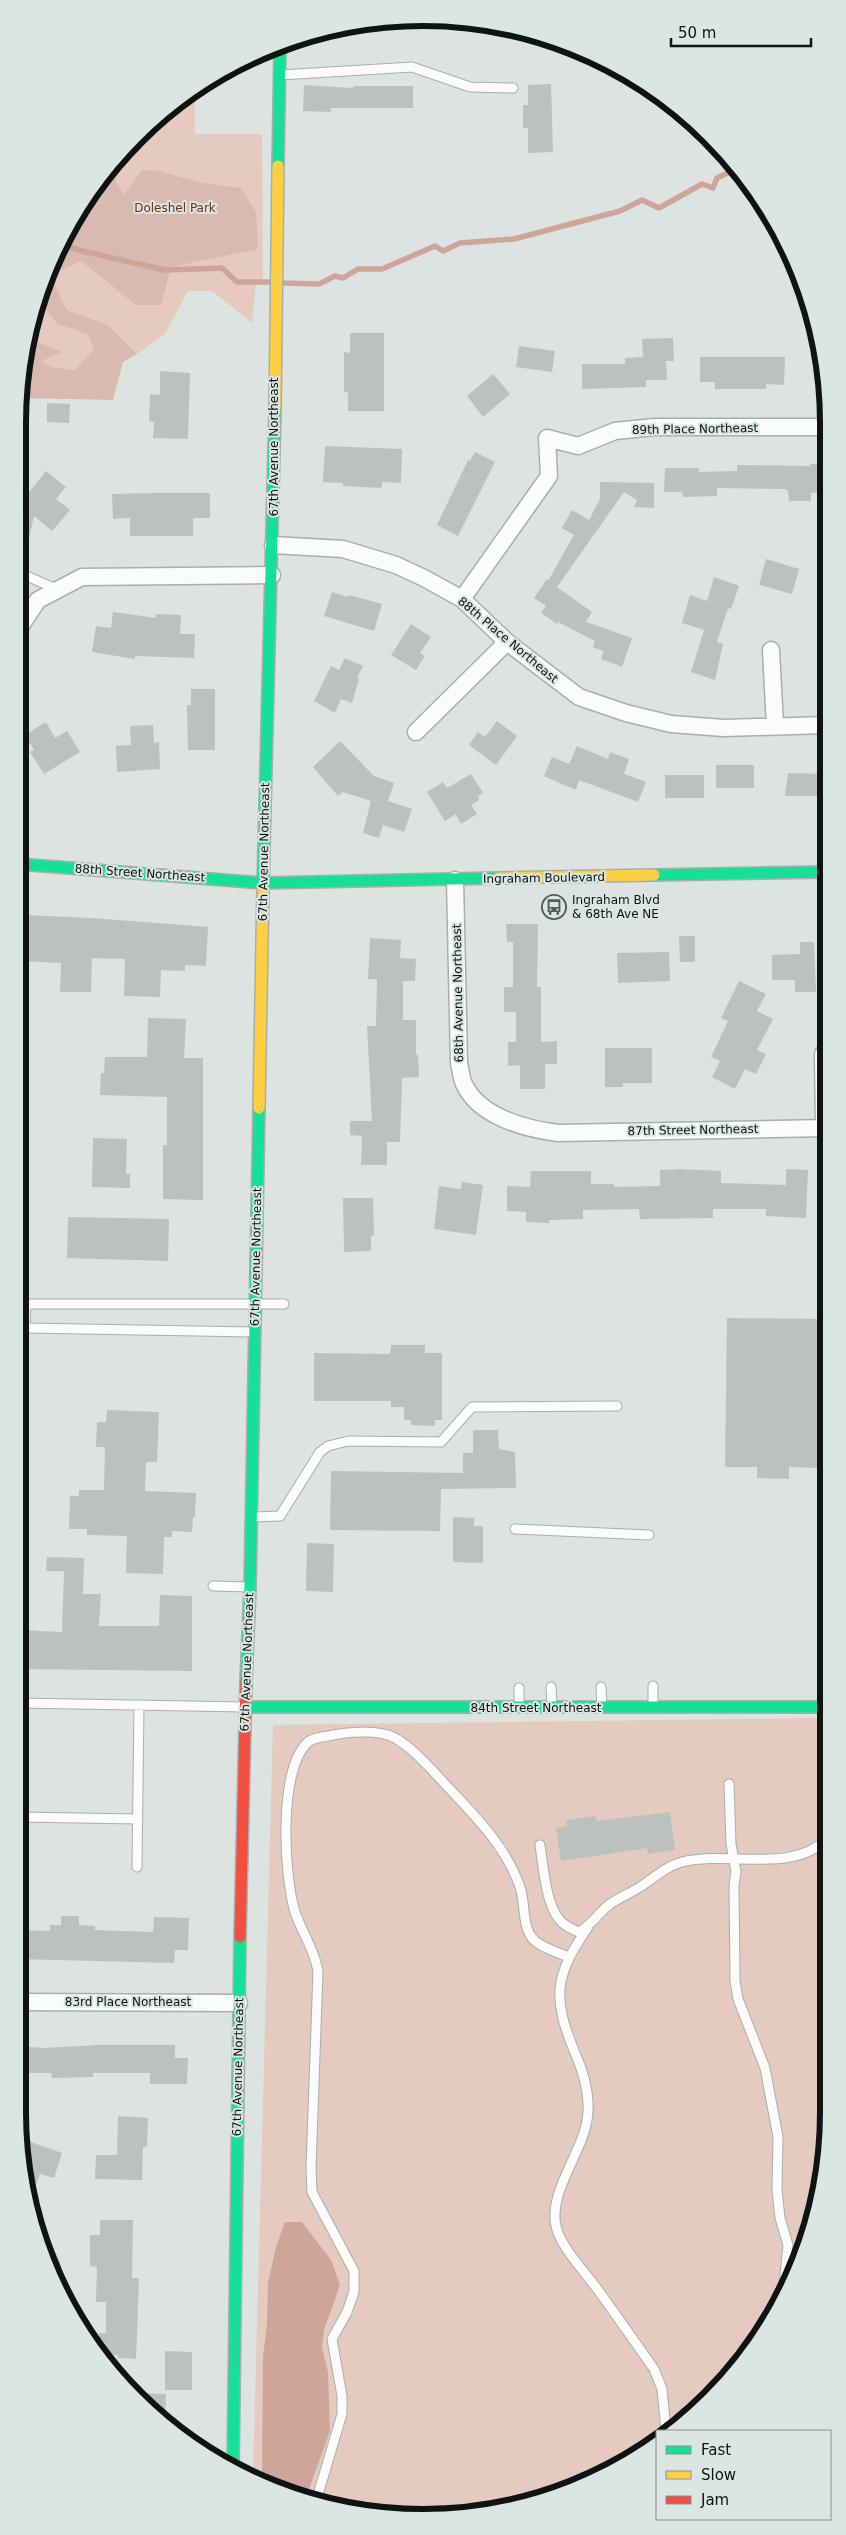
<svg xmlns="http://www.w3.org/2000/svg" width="846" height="2535" font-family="'DejaVu Sans',sans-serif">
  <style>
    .green { fill: #e4cabf }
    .forest { fill: #d9baaf }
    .water { fill: #cda699 }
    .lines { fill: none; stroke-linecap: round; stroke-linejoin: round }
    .stream { stroke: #cda699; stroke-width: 5.5 }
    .building { fill: #bcc1c0 }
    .lane-casing { stroke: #a9aead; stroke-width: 11 }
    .street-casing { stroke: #a9aead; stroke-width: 19 }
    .fast-casing { stroke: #a9aead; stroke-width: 14 }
    .slow-casing { stroke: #a9aead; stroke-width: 14 }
    .jam-casing { stroke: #a9aead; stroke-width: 14 }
    .lane { stroke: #fafbfa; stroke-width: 9 }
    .street { stroke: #fafbfa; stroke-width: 16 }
    .fast { stroke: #16e098; stroke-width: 11 }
    .slow { stroke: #ffcf43; stroke-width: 11 }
    .jam { stroke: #f24e42; stroke-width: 11 }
    .labels { text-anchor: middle; stroke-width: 4; stroke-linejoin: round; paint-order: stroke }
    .park-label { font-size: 12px; fill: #742c14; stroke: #d9e6e2 }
    .street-label { font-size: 12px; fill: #0f1312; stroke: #d9e6e2 }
    .poi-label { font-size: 12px; fill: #0f1312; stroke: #d9e6e2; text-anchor: start }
    .rim { fill: none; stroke: #0f1312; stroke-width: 6 }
  </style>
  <rect width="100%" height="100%" fill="#dce3e1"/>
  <path class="green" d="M195 90V134H262L263 282H256L252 323 212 291H188L164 335 137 354 108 325 67 310 54 283H45L59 244 101 176 155 118Z
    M39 300 57 324 87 334 94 349 75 370 51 367 42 361 61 352 29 358 21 398 31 318Z
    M828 1718V2112L815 2217 760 2338 710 2399 670 2431H657V2442L649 2449 528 2504 449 2517 370 2514 253 2478 273 1725Z"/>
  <path class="forest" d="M142 170 158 171 203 183 241 188 256 212 258 249 171 267 161 305H136L81 261 50 275 67 310 108 325 137 354 123 362 113 400 21 398 29 358 38 342 62 352 42 361 51 367 75 370 94 349 87 334 57 324 39 300 38 301 59 244 86 201 99 200 100 186 112 174 124 195Z"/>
  <path class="water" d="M285 2222H302L331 2260 340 2285 324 2330 322 2347 328 2372 330 2431 307 2495 262 2481 263 2357 267 2325 268 2283 276 2247Z"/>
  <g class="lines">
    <path class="stream" d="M59 244 82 251 165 270 222 268 237 282H271
      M283 283 319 284 335 276 343 278 358 269H382L435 246 443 251 460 243 514 239 620 211 642 200 659 208 702 184 713 188 717 178 736 169"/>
  </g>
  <path class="building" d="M551 84 553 152 528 153V128H523V105H528V85Z
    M304 85 353 88V86H413V108H331V112L303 111Z
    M350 333H384V411H348V393L344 391V352L350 353Z
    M673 338 674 361H666L667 380H646V387L582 389V364H625V358L643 357 642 339Z
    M519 346 555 351 552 372 516 367Z
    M700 357H785L784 385 766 384V389H715V382H700Z
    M160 371 190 373 188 439 153 438 154 422 149 421 150 394 160 395Z
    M493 374 510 394 483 417 467 396Z
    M47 403 70 404 69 423 47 422Z
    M325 446 402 449 401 483 382 482V488L343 486V483L323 482Z
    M475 452 495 462 458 536 437 525 468 460 470 461Z
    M810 464H825V492L811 493V501H789L788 491 785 489 717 488V496L683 497 682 492H664L665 468H699V472L737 471V465L810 466Z
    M46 471 66 487 56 499 70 510 52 531 34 516 24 561 18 560V506Z
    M600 482 654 483V508L634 507 637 500 624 492 557 587 592 612 586 622 632 638 622 667 601 659 603 651 593 647 595 641 558 622 557 624 541 613 546 606 534 598 547 579 548 581 574 535 562 528 572 510 589 520 600 499Z
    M155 493H210V518H193V536H130V518L113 519 112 494Z
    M766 559 799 569 792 594 759 585Z
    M714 577 739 586 731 609 728 608 717 642 723 644 715 680 691 672 704 630 682 623 690 595 707 601Z
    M332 592 348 597 349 595 382 604 374 631 324 616Z
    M113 612 156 618V614L181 615 180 634H195L194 658 135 656V659L92 652 96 626 111 628Z
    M411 624 431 637 420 653 425 656 416 670 391 655Z
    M345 658 363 666 357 678 359 679 352 703 341 699 335 713 314 701 331 666 339 670Z
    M191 689H215V750H188L187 705H191Z
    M497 721 517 736 496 765 469 745 478 732 485 737Z
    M46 722 55 738 67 731 80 752 44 774 30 752 34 750 25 735Z
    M153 725 154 743 159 742 160 769 117 772 116 746 131 745 130 726Z
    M340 741 374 776 394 783 388 801 412 809 404 832 383 825 379 838 363 833 371 801 343 792 338 796 313 767Z
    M577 746 608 759 610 752 629 759 624 774 646 782 638 802 579 780 576 790 544 776 552 757 569 764Z
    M716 765H754V788H716Z
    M788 773 826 774 825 796H785Z
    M471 774 483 793 478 796 479 800 471 805 477 814 461 824 456 814 445 821 427 792 443 782 447 788Z
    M665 775H704V798H665Z
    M24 915 92 918 208 927 206 966 185 965V971L161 970 160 997 124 996 125 959 92 958 91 992H60L61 963 22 961 23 954H18V919H24Z
    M506 924H538L537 987H541V1042L557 1041V1064H545V1089H520V1065L508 1066V1042H516V1012H504V987H513V942H507Z
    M679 936H695V962H680Z
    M370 938 401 940 400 958 416 959 415 981H403V1020H416V1055H418L419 1077 402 1078 400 1142H387V1165H361L362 1136 350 1135V1121H372L367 1026H376L377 979H368Z
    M800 942H814L816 992H795V980H772V955L800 954Z
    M669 952 670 981 618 983 617 953Z
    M739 981 766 994 757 1011 773 1019 757 1050 766 1054 756 1074 745 1069 735 1089 712 1077 720 1061 711 1057 728 1021 721 1018Z
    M148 1018 186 1019 184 1058H203V1200L163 1199V1145H167V1097L100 1095 101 1073H104L105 1057H147Z
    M605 1048H652V1083H623V1087H605Z
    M93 1138 127 1139 126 1174H130V1188L92 1187Z
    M680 1169 721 1171V1183L786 1185V1169L808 1170 806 1218 766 1216V1209H713V1218L640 1219 639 1209 583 1210V1219L549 1220V1223L526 1222V1212L507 1211V1186L530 1187 531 1171H591V1184H614V1187L660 1186V1170Z
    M462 1182 483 1185 476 1235 434 1229 439 1186 461 1189Z
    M343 1198H373L374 1235 371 1236V1251L344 1252Z
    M68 1217 169 1219 168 1261 67 1258Z
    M727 1318 822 1319 820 1468 789 1467V1479L757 1478V1467H725Z
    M391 1345H425V1353H442V1420H435V1426L411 1425V1420H404V1407H391V1401H314V1353L390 1354Z
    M107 1410 159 1412 157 1462H146L145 1491 196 1493 195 1517H193L192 1532 172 1531V1537H164L163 1574 126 1573 127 1536 87 1535V1529H69L70 1496H79V1490H104L105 1447H96L97 1422H106Z
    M473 1430H498L499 1449 515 1452 516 1488 441 1489 440 1531 330 1530 331 1471 463 1473V1453H473Z
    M453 1517 474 1518V1526H483V1563L453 1562Z
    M307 1543 334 1544 333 1592 306 1591Z
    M47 1557 84 1558 83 1594H101L99 1626H159L160 1595 192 1596V1671L18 1669V1630L62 1632 64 1571H46Z
    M670 1812 675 1850 648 1854 647 1848 561 1861 556 1828 567 1826 566 1820 596 1816 597 1821Z
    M61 1916H79V1925L95 1926V1930L153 1932 154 1917 189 1918 188 1950H175L174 1963 18 1959V1930L50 1931V1925H61Z
    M100 2045H175V2058H188L187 2084H150V2073H93V2077L52 2078 51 2073H18V2046L43 2048Z
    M118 2116 148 2118 147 2147H143L142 2180 95 2179 96 2155H117Z
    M25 2140 62 2153 54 2178 40 2174 29 2205 25 2191 21 2151Z
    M100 2220H133L132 2278H139L136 2359 118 2358V2355H103L99 2348V2333H106V2302H96L97 2267 90 2266V2235H100Z
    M165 2351 192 2352V2390H165Z
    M133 2393 166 2394 165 2424 148 2407Z"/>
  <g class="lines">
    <defs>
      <path id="lane" d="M280 75 412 67 470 87 513 88
        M18 578 29 577 56 589
        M18 1306 26 1304H284
        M18 1324 25 1328 254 1332
        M25 1328 26 1304
        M253 1517 280 1516 320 1452 328 1446 348 1441 441 1442 472 1407 617 1406
        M515 1529 649 1535
        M213 1586 250 1587
        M653 1686V1706
        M551 1687 552 1705
        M601 1687 602 1707
        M519 1688V1706
        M18 1703 245 1707
        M729 1784 731 1844 736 1872 734 1885 735 1981 738 1999 765 2068 778 2137 777 2190 780 2218 788 2245 784 2285
        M18 1817 138 1819
        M540 1845C543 1865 546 1904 559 1919 564 1926 572 1929 579 1932 592 1925 599 1912 610 1904 619 1898 630 1893 640 1887 654 1878 666 1866 682 1862 730 1850 791 1875 828 1838
        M137 1867 139 1705
        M588 1927C554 1977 552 1997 575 2053 583 2071 589 2091 588 2111 587 2150 545 2192 557 2230 564 2250 582 2269 595 2286 615 2313 634 2341 654 2369L662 2389 666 2431
        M317 2498 342 2414V2396L332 2339 347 2312 354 2292V2271L312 2192 311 2168 318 1971C314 1948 302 1933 295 1912 284 1876 278 1772 307 1743 312 1738 321 1737 328 1736 347 1732 377 1729 395 1738 414 1749 431 1769 445 1784 474 1815 506 1846 520 1887 526 1904 521 1928 535 1941 543 1948 559 1953 569 1957"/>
      <path id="street" d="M273 545 343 549 396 565 424 578 462 599 507 642 579 697 626 713 671 724 724 728 826 725
        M462 599 549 476 547 438 578 446 615 431 654 427H825
        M18 630 38 600 82 577 272 575
        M771 650 775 726
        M416 732 507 642
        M455 880 459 1064C461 1070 461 1078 464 1084 479 1117 526 1129 558 1133L827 1128
        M823 1054 824 1128
        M18 2002 239 2003
        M43 2249 50 2263 54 2277"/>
      <path id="fast" d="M278 166 280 45
        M18 864 263 883 498 878
        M654 875 826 872
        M263 887 275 410
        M246 1682 250 1587 259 1108
        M245 1707H828
        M233 2469 240 1937"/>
      <path id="slow" d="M275 410 278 166
        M498 878 654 875
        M259 1108 263 887"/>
      <path id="jam" d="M240 1937 246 1682"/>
    </defs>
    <use href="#lane" class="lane-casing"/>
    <use href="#street" class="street-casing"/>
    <use href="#fast" class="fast-casing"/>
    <use href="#slow" class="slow-casing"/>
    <use href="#jam" class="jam-casing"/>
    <use href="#lane" class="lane"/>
    <use href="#street" class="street"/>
    <use href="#fast" class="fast"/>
    <use href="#slow" class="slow"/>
    <use href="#jam" class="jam"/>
  </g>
  <defs>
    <symbol id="bus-ring" viewBox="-11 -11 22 22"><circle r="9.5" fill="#d9e6e2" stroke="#575c5a" stroke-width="1.5"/><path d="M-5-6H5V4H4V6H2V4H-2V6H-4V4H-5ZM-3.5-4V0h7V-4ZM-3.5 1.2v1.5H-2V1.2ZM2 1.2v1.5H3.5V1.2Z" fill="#575c5a"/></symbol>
  </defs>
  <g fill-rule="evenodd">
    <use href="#bus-ring" x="540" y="893" width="28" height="28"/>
  </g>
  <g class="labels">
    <g class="park-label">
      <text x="175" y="212">Doleshel Park</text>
    </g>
    <g class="street-label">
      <text transform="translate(695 429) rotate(-1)" y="4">89th Place Northeast</text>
      <text transform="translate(274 447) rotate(-90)" y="4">67th Avenue Northeast</text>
      <text transform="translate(508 640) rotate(40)" y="4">88th Place Northeast</text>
      <text transform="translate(264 852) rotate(-89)" y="4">67th Avenue Northeast</text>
      <text transform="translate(140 873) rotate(4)" y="4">88th Street Northeast</text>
      <text transform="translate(544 878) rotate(-1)" y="4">Ingraham Boulevard</text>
      <text transform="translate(458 993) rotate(-91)" y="4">68th Avenue Northeast</text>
      <text transform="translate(693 1130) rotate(-1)" y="4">87th Street Northeast</text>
      <text transform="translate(256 1257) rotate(-89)" y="4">67th Avenue Northeast</text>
      <text transform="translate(247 1662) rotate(-88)" y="4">67th Avenue Northeast</text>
      <text x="536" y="1712">84th Street Northeast</text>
      <text x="128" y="2006">83rd Place Northeast</text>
      <text transform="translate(238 2067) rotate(-89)" y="4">67th Avenue Northeast</text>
    </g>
    <g class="poi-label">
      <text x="572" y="904">Ingraham Blvd<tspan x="572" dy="14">&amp; 68th Ave NE</tspan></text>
    </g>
  </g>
  <path d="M0 0H846V2535H0ZM423 26H423A397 397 0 0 1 820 423V2112A397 397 0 0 1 423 2509H423A397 397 0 0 1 26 2112V423A397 397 0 0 1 423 26Z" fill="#d9e6e2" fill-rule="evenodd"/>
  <path class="rim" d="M423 26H423A397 397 0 0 1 820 423V2112A397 397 0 0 1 423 2509H423A397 397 0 0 1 26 2112V423A397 397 0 0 1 423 26Z"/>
  <rect x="656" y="2430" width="175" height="90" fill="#d9e6e2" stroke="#88928f"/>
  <rect x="666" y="2446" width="25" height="8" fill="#16e098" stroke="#88928f"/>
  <text x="701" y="2455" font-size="15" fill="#0f1312">Fast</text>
  <rect x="666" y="2471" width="25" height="8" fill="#ffcf43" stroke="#88928f"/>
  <text x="701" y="2480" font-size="15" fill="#0f1312">Slow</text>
  <rect x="666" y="2496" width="25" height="8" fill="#f24e42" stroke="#88928f"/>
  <text x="701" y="2505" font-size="15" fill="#0f1312">Jam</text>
  <path d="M671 38v8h140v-8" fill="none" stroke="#0f1312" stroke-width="2.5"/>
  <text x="678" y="38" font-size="15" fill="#0f1312" stroke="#d9e6e2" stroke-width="4" paint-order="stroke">50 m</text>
</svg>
